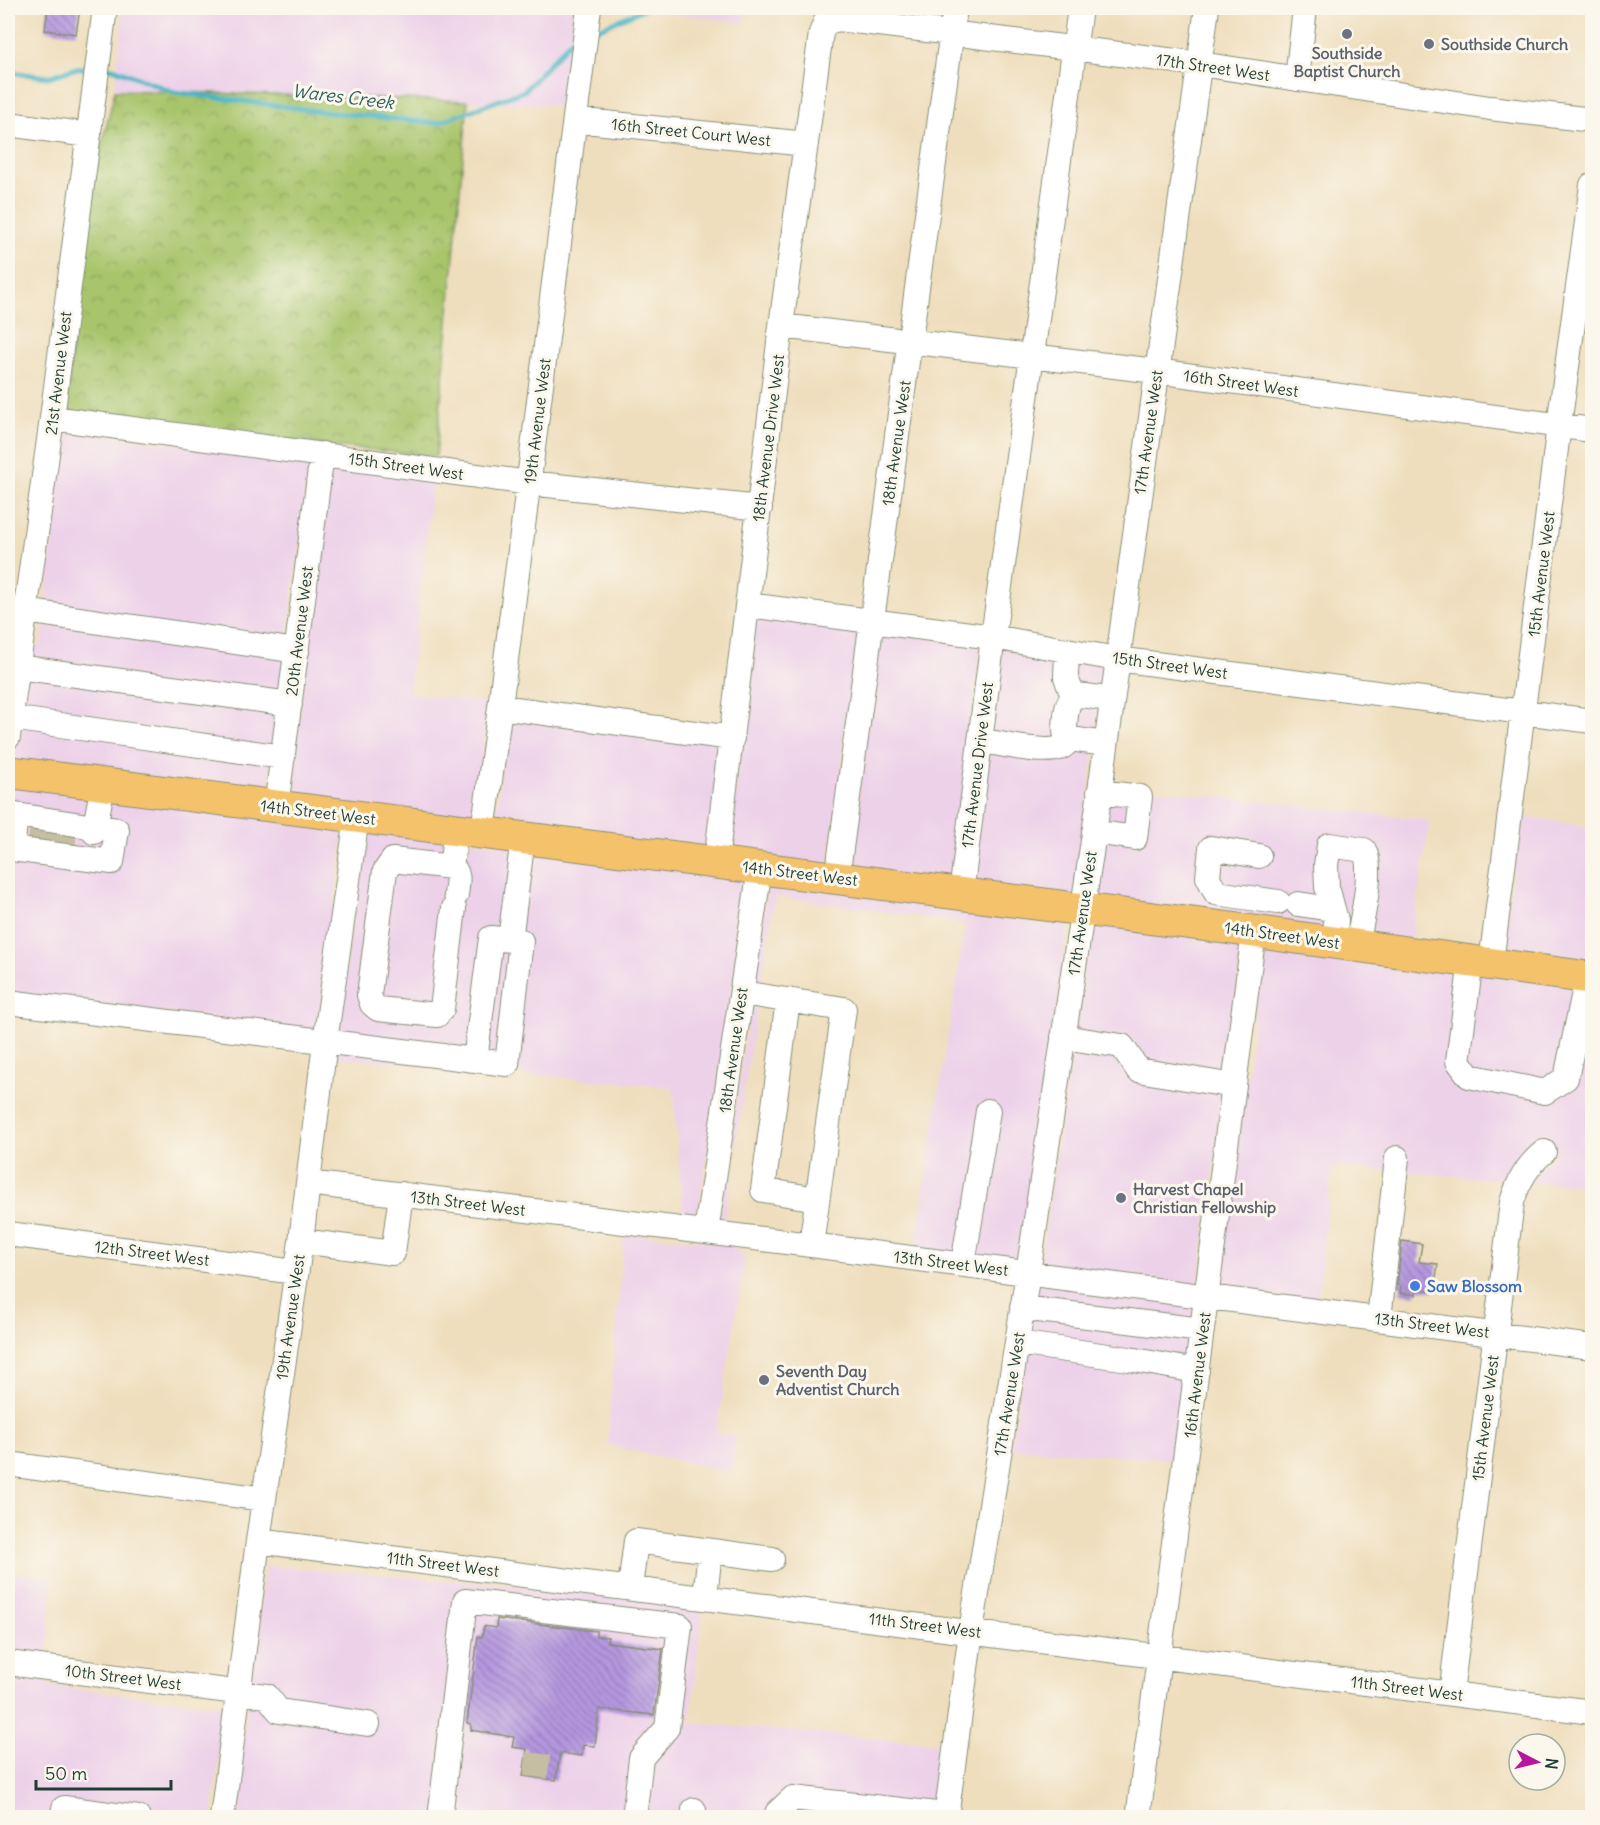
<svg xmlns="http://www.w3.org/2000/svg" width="1600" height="1825" font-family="Delius,sans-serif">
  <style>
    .built { fill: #edd1e9 }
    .park { fill: url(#park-crowns); stroke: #648150; stroke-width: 1.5 }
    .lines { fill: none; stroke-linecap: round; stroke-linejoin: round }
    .stream { stroke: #49b6c5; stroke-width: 5 }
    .building { fill: url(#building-back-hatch) }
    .minor-tunnel { stroke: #c5bea2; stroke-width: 24; stroke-dasharray: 24 12; stroke-linecap: butt }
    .minor-casing { stroke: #878e78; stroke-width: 26 }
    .major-casing { stroke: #878e78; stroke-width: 34 }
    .minor { stroke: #fff; stroke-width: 24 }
    .major { stroke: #f4c26a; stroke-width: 32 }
    .worship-dot { fill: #6b7280; stroke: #fbf7ec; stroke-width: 2 }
    .shop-dot { fill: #3f7fe0; stroke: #fbf7ec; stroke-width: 2 }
    .labels { text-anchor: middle; stroke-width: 6; stroke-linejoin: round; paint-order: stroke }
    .worship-label { font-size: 16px; font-weight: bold; fill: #5b616d; stroke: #fbf7ec; text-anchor: start }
    .street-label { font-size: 16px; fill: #1f3d34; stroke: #fbf7ec }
    .shop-label { font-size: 16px; font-weight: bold; fill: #366cbe; stroke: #fbf7ec; text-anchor: start }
    .water-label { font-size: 18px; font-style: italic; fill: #2c6160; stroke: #fbf7ec }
  </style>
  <defs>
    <pattern id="park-crowns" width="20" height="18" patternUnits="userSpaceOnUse" patternTransform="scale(1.5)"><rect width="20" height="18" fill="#a8c56c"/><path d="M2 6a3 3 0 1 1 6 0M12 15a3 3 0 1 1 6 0" fill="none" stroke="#88a15a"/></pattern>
    <pattern id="building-back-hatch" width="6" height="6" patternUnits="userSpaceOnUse" patternTransform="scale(1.5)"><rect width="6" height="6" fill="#b597df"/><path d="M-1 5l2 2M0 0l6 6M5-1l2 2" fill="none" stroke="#937cb6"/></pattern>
  </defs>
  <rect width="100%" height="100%" fill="#fbf7ec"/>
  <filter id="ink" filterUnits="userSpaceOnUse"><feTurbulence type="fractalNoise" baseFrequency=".0167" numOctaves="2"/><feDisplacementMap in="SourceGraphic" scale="12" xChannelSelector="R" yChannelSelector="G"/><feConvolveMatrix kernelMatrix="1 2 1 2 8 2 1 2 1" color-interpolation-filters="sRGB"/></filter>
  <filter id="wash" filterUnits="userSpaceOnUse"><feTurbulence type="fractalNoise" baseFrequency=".008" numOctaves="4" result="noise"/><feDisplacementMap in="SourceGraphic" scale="24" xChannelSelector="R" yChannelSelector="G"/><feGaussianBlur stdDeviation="1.35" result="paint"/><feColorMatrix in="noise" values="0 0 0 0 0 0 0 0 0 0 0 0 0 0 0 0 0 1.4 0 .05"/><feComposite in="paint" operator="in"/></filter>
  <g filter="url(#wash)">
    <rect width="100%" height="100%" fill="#efdebd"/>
    <path class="built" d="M123 8H579L567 106 468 101 115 90Z
      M615 8H745L744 22Z
      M64 430 310 462 267 796 8 761 19 737 31 646H41Z
      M331 465 433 479 409 693 490 703 473 823 288 799Z
      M757 615 859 628 828 867 728 854Z
      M880 631 981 645 952 883 849 870Z
      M1002 648 1106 666 1073 899 972 886Z
      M511 705 722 728 707 852 494 825Z
      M8 781 345 825 316 1031 8 993Z
      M1111 785 1430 820 1411 943 1094 902Z
      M1521 816 1592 827V967L1502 955Z
      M366 827 748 876 697 1221 683 1220 673 1087 333 1057Z
      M769 878 1070 917 1019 1262 915 1249 965 923 775 896 732 1166 734 1167 723 1224H718Z
      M1091 920 1243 940 1198 1286 1040 1265Z
      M1264 942 1592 985V1186L1531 1182 1542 1166 1558 1153 1545 1139 1524 1155 1508 1180 1332 1167 1317 1302 1218 1289Z
      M624 1233 731 1244 745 1259 717 1429V1433L736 1437 731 1472 607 1445Z
      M1037 1283 1195 1305 1175 1460 1011 1448Z
      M265 1566 572 1590 703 1606 690 1723 944 1744 934 1817 233 1818Z
      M8 1572 52 1577 48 1658 8 1653Z
      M8 1672 47 1677V1686L225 1706 212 1817 8 1818Z"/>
    <path class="park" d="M115 90 468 101 436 456 331 446 66 411 70 361 94 178Z"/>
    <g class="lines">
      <path class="stream" d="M593 31 646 8
        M104 68H113L174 92 325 112 437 123 524 91 570 41 579 38
        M8 72 48 77 77 68H91"/>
    </g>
    <g id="blocks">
      <path class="building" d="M48 8H80L76 34 45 30Z
        M1402 1241 1422 1244 1419 1262 1438 1264 1434 1291 1417 1289 1416 1295 1400 1293 1401 1286 1397 1285Z
        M497 1619 596 1631V1636L608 1637 607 1642 663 1649 654 1715 599 1709 595 1746 583 1745 582 1756 560 1753 556 1780 523 1776 527 1749 512 1747 514 1737 471 1730V1724L467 1723 478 1636 482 1637 484 1626 496 1628Z"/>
    </g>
  </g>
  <g filter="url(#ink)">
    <use href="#blocks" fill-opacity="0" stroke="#878e78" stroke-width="1.5"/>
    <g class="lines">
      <path class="minor-tunnel" d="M39 847 42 826
        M63 850 65 829
        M525 1764 558 1768"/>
      <defs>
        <path id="minor" d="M1297 79 1305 8
          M576 120 806 144
          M8 124 89 135
          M781 326 1156 371 1592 430
          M52 418 529 483 760 508
          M748 605 993 637 1117 659 1592 721
          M25 611 297 651
          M1067 650 1066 677 1073 697
          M18 667 290 704
          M500 707 732 738
          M11 718 283 757
          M8 737 52 418 105 8
          M980 740C999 744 1043 754 1060 748 1065 746 1067 743 1070 739
          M1106 744 1070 739 1065 732C1066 687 1074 694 1112 700
          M276 807 322 454
          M1094 832 1135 838 1140 797 1099 792
          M482 833 486 810 500 707 589 8
          M8 848 12 849 16 815 95 827 103 784
          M12 849 112 862 117 830 95 827 94 832
          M1259 856 1211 848 1208 877 1216 893 1278 902
          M716 862 781 326 821 33 825 23 838 19 1200 64 1490 108 1592 120
          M451 867C461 872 457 885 456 895
          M837 878 955 8
          M961 894 993 637 1080 8
          M1298 904 1332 909
          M454 908 442 1009 437 1015 378 1009 372 1004 369 995 385 871 393 860 451 867 456 829
          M491 938 521 941 507 1064 475 1060Z
          M510 940 523 838
          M1335 942 1336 920 1327 887 1326 865 1329 845 1364 850C1375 869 1361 923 1357 945
          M1471 961 1458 1061 1469 1076 1545 1092 1566 1078 1587 978
          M1491 963 1559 425 1592 185
          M742 993 844 1009 811 1245
          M788 1000 763 1190 817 1199
          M8 1002 475 1060
          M1063 1037 1122 1046 1138 1070 1234 1086
          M308 1183 811 1245 1592 1347
          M706 1232 760 868
          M8 1234 296 1272
          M301 1241 393 1253 401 1194
          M963 1264 988 1111
          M1022 1308 1202 1330
          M1379 1319 1397 1158
          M1017 1343 1129 1359 1197 1371
          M8 1464 264 1499
          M258 1541 1592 1712
          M630 1588 636 1541 772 1559
          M705 1597 710 1551
          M8 1663 267 1696 279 1711 368 1724
          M1451 1694 1512 1202C1518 1182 1527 1165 1544 1152
          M63 1818 64 1808 138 1818
          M222 1818 258 1541 301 1241 325 1042 357 817
          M440 1818 465 1601 680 1626 667 1728 641 1758 634 1818
          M693 1818 694 1810
          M776 1818 777 1813 793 1798 946 1815
          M946 1818 971 1631 1028 1273 1095 827 1207 8
          M1138 1818 1254 932"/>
        <path id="major" d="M8 772 1228 928 1592 978"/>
      </defs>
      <use href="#minor" class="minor-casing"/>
      <use href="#major" class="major-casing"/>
      <use href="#minor" class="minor"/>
      <use href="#major" class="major"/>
    </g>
  </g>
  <g class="worship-dot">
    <circle cx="1347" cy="34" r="6"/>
    <circle cx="1429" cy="44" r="6"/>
    <circle cx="1121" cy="1198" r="6"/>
    <circle cx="764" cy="1380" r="6"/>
  </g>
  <circle class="shop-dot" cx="1415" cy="1286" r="6"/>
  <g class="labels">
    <g class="worship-label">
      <text x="1441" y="50">Southside Church</text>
      <text x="1347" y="59" text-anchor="middle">Southside<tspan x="1347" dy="18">Baptist Church</tspan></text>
      <text x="1133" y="1195">Harvest Chapel<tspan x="1133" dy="18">Christian Fellowship</tspan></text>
      <text x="776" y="1377">Seventh Day<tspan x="776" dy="18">Adventist Church</tspan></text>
    </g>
    <g class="street-label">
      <text transform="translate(1213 67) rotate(8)" y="6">17th Street West</text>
      <text transform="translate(691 132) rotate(6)" y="6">16th Street Court West</text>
      <text transform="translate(58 373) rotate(-83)" y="6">21st Avenue West</text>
      <text transform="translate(1241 383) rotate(8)" y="6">16th Street West</text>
      <text transform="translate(537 421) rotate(-83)" y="6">19th Avenue West</text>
      <text transform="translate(1148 432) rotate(-82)" y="6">17th Avenue West</text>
      <text transform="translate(768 438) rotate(-83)" y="6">18th Avenue Drive West</text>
      <text transform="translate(896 443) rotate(-82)" y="6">18th Avenue West</text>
      <text transform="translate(406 466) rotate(8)" y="6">15th Street West</text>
      <text transform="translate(1541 574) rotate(-83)" y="6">15th Avenue West</text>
      <text transform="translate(299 631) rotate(-83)" y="6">20th Avenue West</text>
      <text transform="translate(1170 665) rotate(8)" y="6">15th Street West</text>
      <text transform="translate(977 765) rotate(-83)" y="6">17th Avenue Drive West</text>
      <text transform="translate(318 812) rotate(7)" y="6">14th Street West</text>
      <text transform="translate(800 873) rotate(7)" y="6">14th Street West</text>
      <text transform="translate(1082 913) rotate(-82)" y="6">17th Avenue West</text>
      <text transform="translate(1282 935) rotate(8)" y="6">14th Street West</text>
      <text transform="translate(733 1050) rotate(-82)" y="6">18th Avenue West</text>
      <text transform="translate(468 1203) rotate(7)" y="6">13th Street West</text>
      <text transform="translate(152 1253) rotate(7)" y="6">12th Street West</text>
      <text transform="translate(951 1263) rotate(7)" y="6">13th Street West</text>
      <text transform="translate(290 1317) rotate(-82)" y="6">19th Avenue West</text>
      <text transform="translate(1432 1325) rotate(7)" y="6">13th Street West</text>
      <text transform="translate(1197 1375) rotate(-83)" y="6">16th Avenue West</text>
      <text transform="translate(1009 1394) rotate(-81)" y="6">17th Avenue West</text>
      <text transform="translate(1485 1418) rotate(-83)" y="6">15th Avenue West</text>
      <text transform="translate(443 1564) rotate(7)" y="6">11th Street West</text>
      <text transform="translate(925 1625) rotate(7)" y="6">11th Street West</text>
      <text transform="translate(123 1677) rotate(7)" y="6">10th Street West</text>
      <text transform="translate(1407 1688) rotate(7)" y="6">11th Street West</text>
    </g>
    <g class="shop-label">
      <text x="1427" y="1292">Saw Blossom</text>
    </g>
    <g class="water-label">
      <text transform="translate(343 97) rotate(7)" y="6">Wares Creek</text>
    </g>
  </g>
  <rect width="1600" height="1825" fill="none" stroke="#fbf7ec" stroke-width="30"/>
  <g transform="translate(1537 1762) rotate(97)"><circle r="28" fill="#fbf7ec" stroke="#a3ada2" stroke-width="1.5"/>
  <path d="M0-4.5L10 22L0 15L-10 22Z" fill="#b5179e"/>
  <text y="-9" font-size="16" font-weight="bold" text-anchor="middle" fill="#1f3d34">N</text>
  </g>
  <path d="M36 1780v9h135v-9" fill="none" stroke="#1f3d34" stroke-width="3"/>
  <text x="45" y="1780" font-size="18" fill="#1f3d34" stroke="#fbf7ec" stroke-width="4.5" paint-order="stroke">50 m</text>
</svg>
